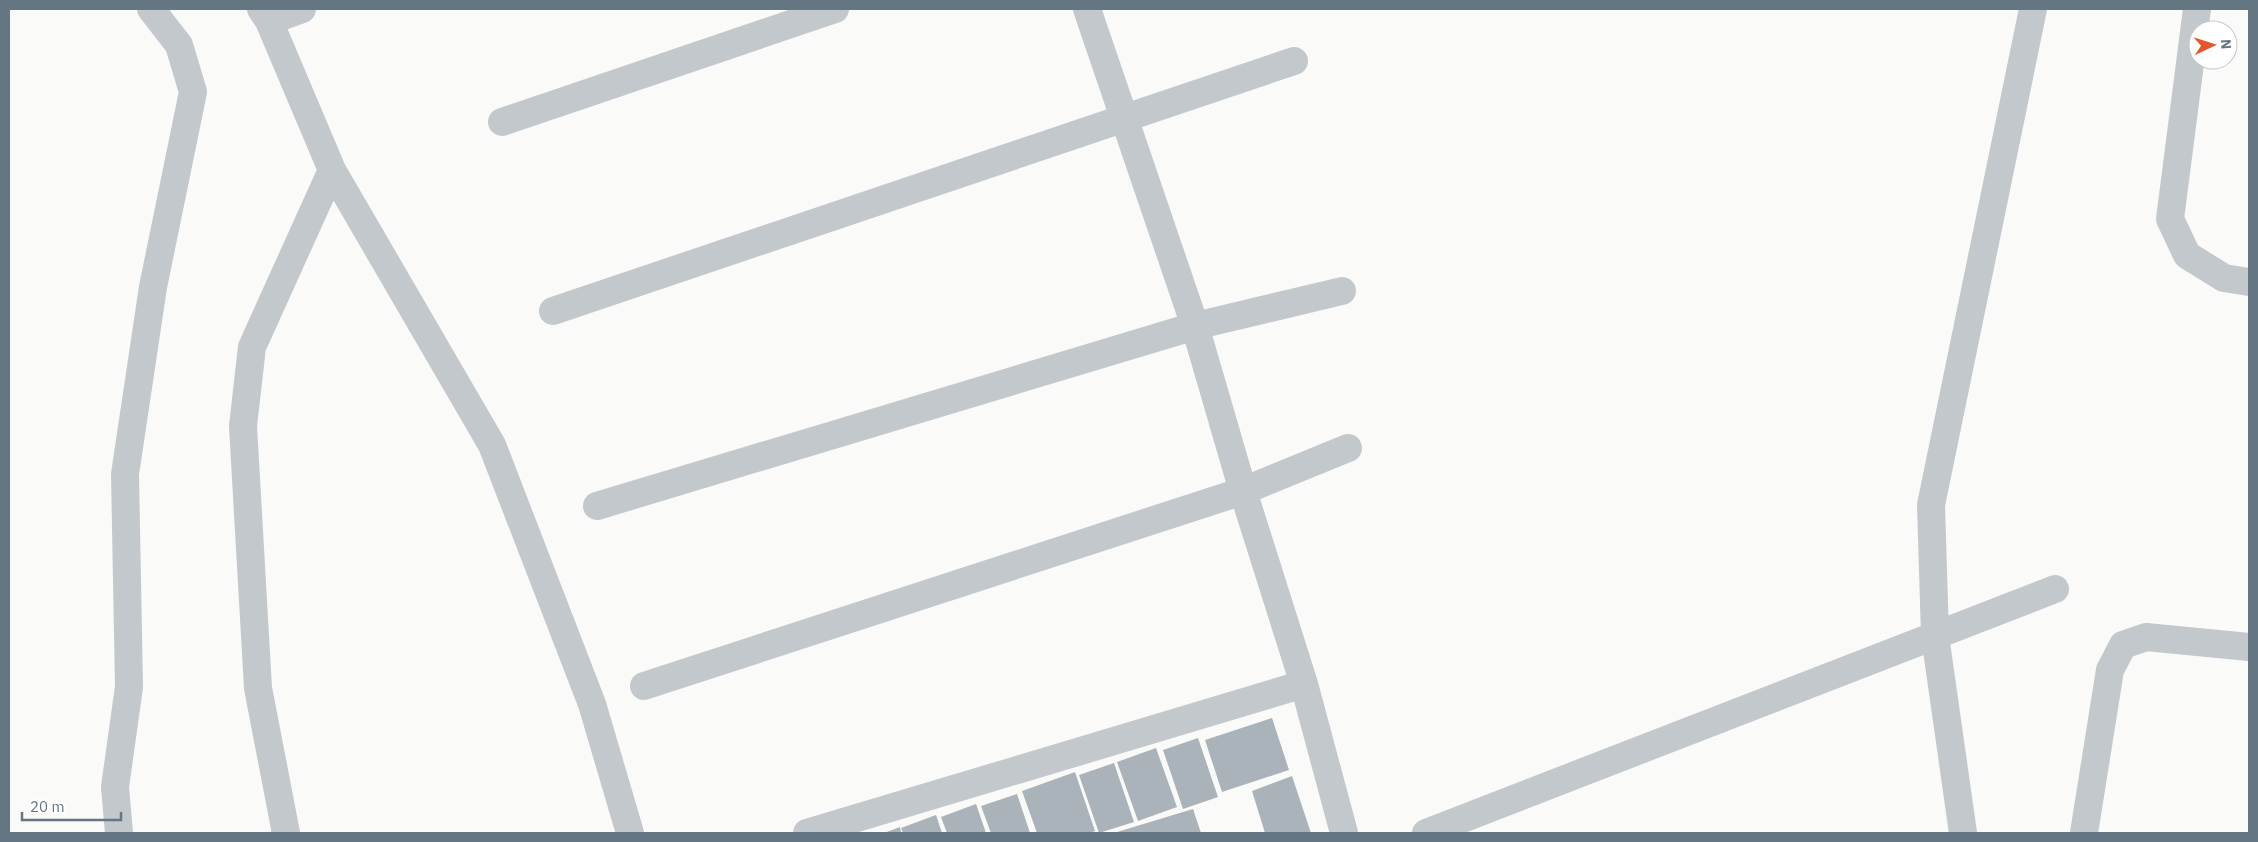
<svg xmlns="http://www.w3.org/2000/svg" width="2258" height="842" font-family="'IBM Plex Sans',sans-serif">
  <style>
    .building { fill: #aab3b9 }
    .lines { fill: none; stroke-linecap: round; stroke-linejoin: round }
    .minor { stroke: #c3c8cc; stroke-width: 28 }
  </style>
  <rect width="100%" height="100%" fill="#fafaf8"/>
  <path class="building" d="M1272 718 1289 770 1222 792 1205 740Z
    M1198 738 1218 797 1183 809 1163 750Z
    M1156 748 1177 807 1138 821 1117 762Z
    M1114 763 1134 822 1099 833 1079 775Z
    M1075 772 1095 831 1089 833H1037L1022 791Z
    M1292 776 1311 833H1265L1252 791Z
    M1017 794 1030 833H991L981 806Z
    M976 804 986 833H947L941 817Z
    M1193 809 1201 833H1118L1117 832Z
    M936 815 942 833H903L901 828Z
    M900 827 901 833H884Z"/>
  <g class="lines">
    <path class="minor" d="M261 9 269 21 332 170 252 347 243 426 258 688 286 833
      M1087 9 1195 326 1243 491 1304 684 1344 833
      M2197 9 2170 219 2187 255 2224 278 2249 282
      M269 21 302 9
      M502 122 835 9
      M332 170 492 445 592 704 630 833
      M553 311 1294 61
      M597 506 1195 326 1342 291
      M644 686 1243 491 1348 448
      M119 833 115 787 129 687 125 474 153 287 193 92 179 45 151 9
      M807 833 1304 684
      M1426 833 2055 589
      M1963 833 1935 636 1931 505 2033 9
      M2084 833 2110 670 2123 645 2146 637 2249 647"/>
  </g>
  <rect width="2258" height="842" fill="none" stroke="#657683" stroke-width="20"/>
  <g transform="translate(2213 45) rotate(86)"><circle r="24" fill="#ffffff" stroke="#c1c8cd"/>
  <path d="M0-4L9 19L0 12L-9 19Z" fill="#e4572e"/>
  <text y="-8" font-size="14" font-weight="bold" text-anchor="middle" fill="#657683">N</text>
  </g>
  <path d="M22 812v8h99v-8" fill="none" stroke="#657683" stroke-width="2.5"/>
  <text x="30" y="812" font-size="15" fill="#657683" stroke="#ffffff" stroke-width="4" paint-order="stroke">20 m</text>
</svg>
